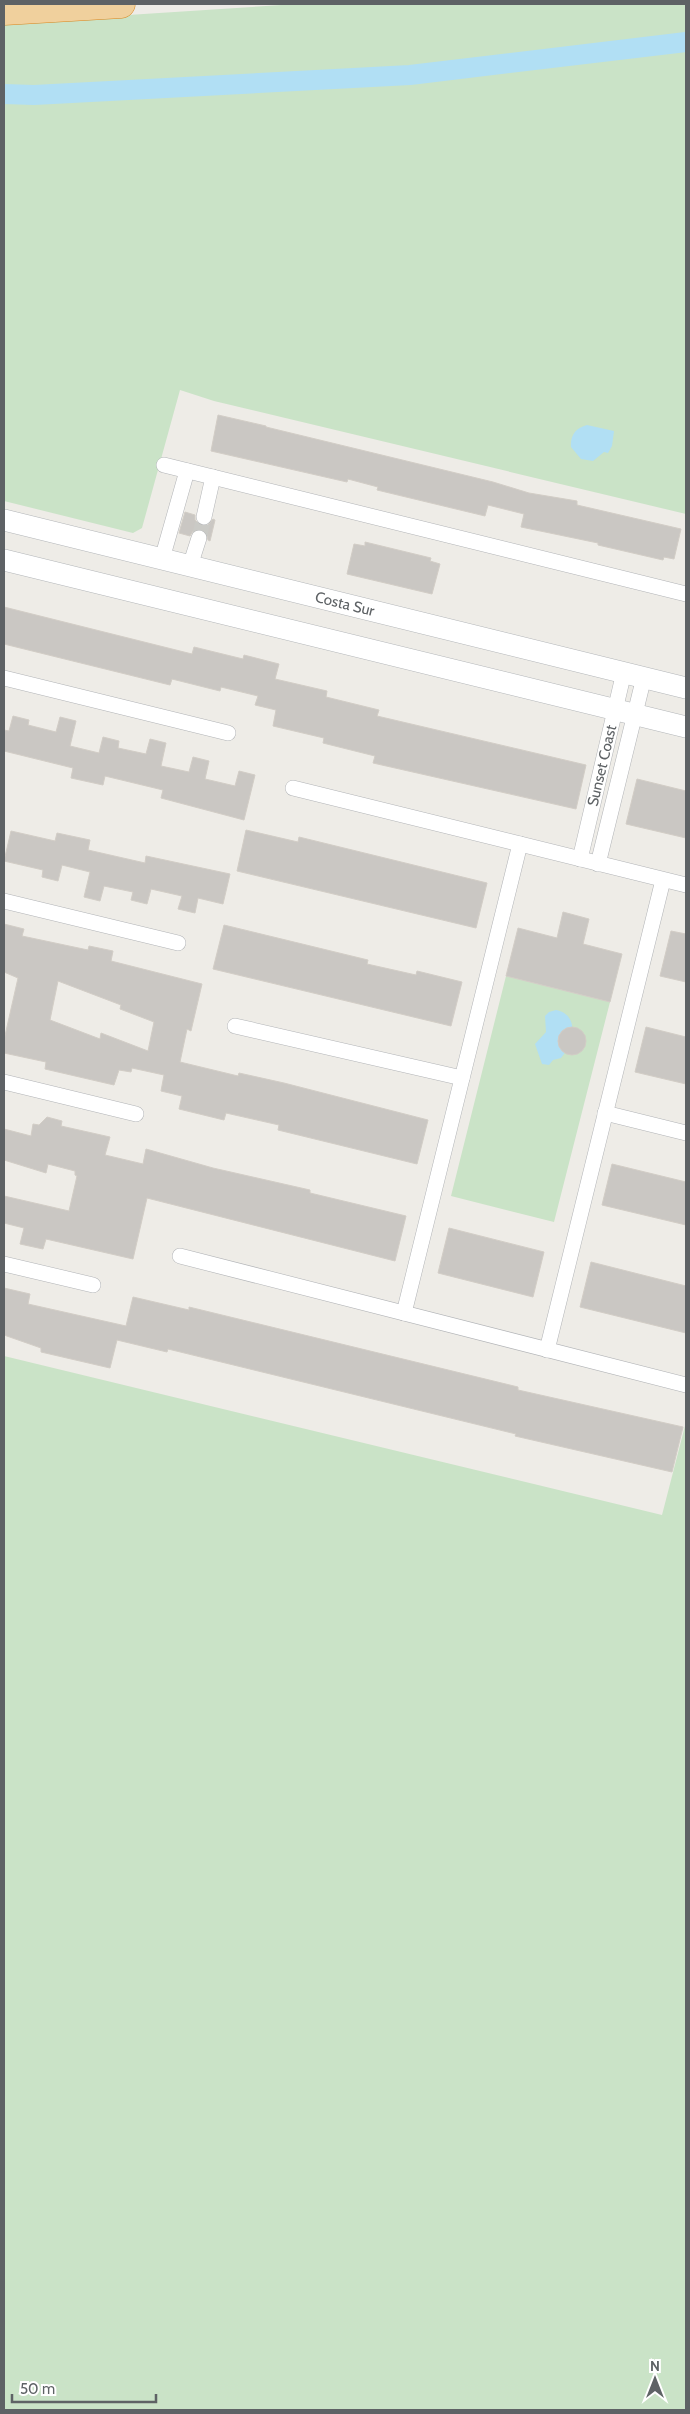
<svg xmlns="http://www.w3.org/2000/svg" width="690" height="2414" font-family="Cabin,sans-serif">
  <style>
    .green { fill: #cae3c7 }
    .water { fill: #b1dff4 }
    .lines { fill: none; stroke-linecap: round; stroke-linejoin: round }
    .canal { stroke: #b1dff4; stroke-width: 20 }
    .building { fill: #cac7c3; stroke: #d2cdc6; fill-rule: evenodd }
    .street-tunnel { stroke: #cacac6; stroke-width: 15; stroke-dasharray: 15 8; stroke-linecap: butt }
    .street-casing { stroke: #b2b4b7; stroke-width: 16 }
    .secondary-casing { stroke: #b3b6b9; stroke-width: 22 }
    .highway-casing { stroke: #d8861e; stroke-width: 29 }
    .street { stroke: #fff; stroke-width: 15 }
    .secondary { stroke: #fff; stroke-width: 21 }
    .highway { stroke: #f0d09d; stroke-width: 28 }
    .labels { text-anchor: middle; stroke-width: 4; stroke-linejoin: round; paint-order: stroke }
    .street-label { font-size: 15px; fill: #5e6265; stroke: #fff }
  </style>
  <rect width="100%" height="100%" fill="#eeece7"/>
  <path class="green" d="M297 4H686V514L214 401 180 390 142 528 133 533 4 501V23Z
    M506 976 610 1002 554 1222 451 1196Z
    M4 1356 662 1515 686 1422V2410H4Z"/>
  <path class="water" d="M587 425 614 431 612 446 608 453 604 452 593 461 581 459 571 447C570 435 576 428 587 425Z
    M556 1010C581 1015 573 1044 561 1058L553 1060 549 1065 542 1064 535 1044 546 1032 545 1016 549 1012Z"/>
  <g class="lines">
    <path class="canal" d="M4 94 34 95 410 75 686 42"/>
  </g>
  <path class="building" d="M218 415 266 426V427L493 482 529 493 577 501V505L681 529 674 559 664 557 663 560 598 545V543L521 527 524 514 488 505 485 516 377 490 378 487 348 479 347 482 211 451Z
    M185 512 195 515V520L201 526H207L213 519 215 520 210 541 208 540 206 532 201 529 193 531 190 536 179 533Z
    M365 542 431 558 430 561 440 564 432 594 347 574 354 544 365 546Z
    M4 607 192 654 194 647 243 659 244 655 279 664 275 679 327 691 326 697 379 710 377 716 586 765 576 809 373 763 375 756 323 743 324 738 273 726 276 710 255 705 258 696 221 687 220 691 172 679 170 685 4 644Z
    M13 716 29 720 28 725 56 732 60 717 76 721 70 746 99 753 103 737 119 741 118 748 146 754 150 739 166 743 161 766 189 772 193 757 209 761 205 779 235 786 239 771 255 775 244 820 161 798 163 790 105 776 103 785 71 778 73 768 4 751V730L9 731Z
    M637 779 686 791V838L626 824Z
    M246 830 298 842 299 837 487 883 476 928 237 871Z
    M11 831 55 841 57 833 90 840 88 850 145 863 146 856 230 874 223 904 198 898 195 913 178 909 182 896 151 889 147 904 131 900 133 892 104 886 100 901 84 897 90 872 62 865 58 881 42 877 43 870 4 861Z
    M563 912 589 919 583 944 622 954 610 1002 506 976 518 928 557 938Z
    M4 924 24 929 22 936 88 950 89 946 113 951 111 961 202 984 191 1031 187 1029 180 1062 238 1076 239 1073 284 1083 428 1120 417 1164 278 1130 279 1125 226 1113 224 1120 179 1109 182 1096 161 1091 164 1075 132 1068 131 1072 119 1070 114 1085 45 1069 46 1062 4 1053V1040L18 978 4 972ZM58 981 121 1005 120 1009 154 1022 148 1051 101 1033 100 1039 50 1020Z
    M224 925 368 960 367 964 416 975 417 971 462 982 451 1026 213 969Z
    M671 931 686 934V982L660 976Z
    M646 1027 686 1037V1084L635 1072Z
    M558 1041a14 14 0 1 1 28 0a14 14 0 1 1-28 0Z
    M47 1117 62 1121 61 1126 110 1137 105 1155 143 1164 146 1149 213 1168 310 1190V1193L406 1216 395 1261 147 1198 133 1259 46 1239 43 1249 20 1244 24 1228 4 1223V1196L69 1211 77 1176 75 1175V1171L48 1164 46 1173 4 1160V1129L31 1136 33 1124 39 1125Z
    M612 1164 686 1182V1225L602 1205Z
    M449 1228 544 1252 533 1297 438 1273Z
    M591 1262 686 1286V1333L580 1307Z
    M4 1288 30 1294 28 1304 126 1326 133 1297 189 1310V1307L518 1387V1390L683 1427 672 1472 515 1436 516 1434 168 1349 167 1352 117 1340 110 1368 41 1352V1348L4 1335Z"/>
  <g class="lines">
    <path class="street-tunnel" d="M199 538 204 517"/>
    <defs>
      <g id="street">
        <path d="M164 465 686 594"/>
        <path d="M204 517 213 477"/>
        <path d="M162 559 187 471"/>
        <path d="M190 566 199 538"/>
        <path d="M4 678 228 733"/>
        <path d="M293 788 686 885"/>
        <path id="s1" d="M580 859 624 672"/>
        <path d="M598 864 644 677"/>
        <path d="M4 901 178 943"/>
        <path d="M235 1026 462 1078"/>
        <path d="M4 1082 136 1114"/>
        <path d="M605 1113 686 1133"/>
        <path d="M180 1256 686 1385"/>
        <path d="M4 1264 93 1285"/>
        <path d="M404 1313 520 844"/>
        <path d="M547 1350 663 880"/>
      </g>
      <g id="secondary">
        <path id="s2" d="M4 520 686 688"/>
        <path d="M4 560 686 727"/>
      </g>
      <path id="highway" d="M4 11 121 4"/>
    </defs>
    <use href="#street" class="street-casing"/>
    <use href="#secondary" class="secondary-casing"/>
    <use href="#highway" class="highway-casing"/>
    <use href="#street" class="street"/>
    <use href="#secondary" class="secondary"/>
    <use href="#highway" class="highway"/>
  </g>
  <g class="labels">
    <g class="street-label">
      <text dy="5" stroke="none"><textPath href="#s2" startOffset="351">Costa Sur</textPath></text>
      <text dy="5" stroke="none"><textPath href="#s1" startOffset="96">Sunset Coast</textPath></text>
    </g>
  </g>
  <rect width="690" height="2414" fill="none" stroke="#5e6265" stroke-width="10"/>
  <g transform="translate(655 2379)" stroke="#ffffff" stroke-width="4" paint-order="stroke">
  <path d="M0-4L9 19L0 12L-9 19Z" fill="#5e6265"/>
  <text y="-8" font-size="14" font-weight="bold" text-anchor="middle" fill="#5e6265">N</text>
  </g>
  <path d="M12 2394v8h144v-8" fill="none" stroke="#5e6265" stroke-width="2.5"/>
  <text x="20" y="2394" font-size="15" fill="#5e6265" stroke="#ffffff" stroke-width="4" paint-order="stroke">50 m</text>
</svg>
